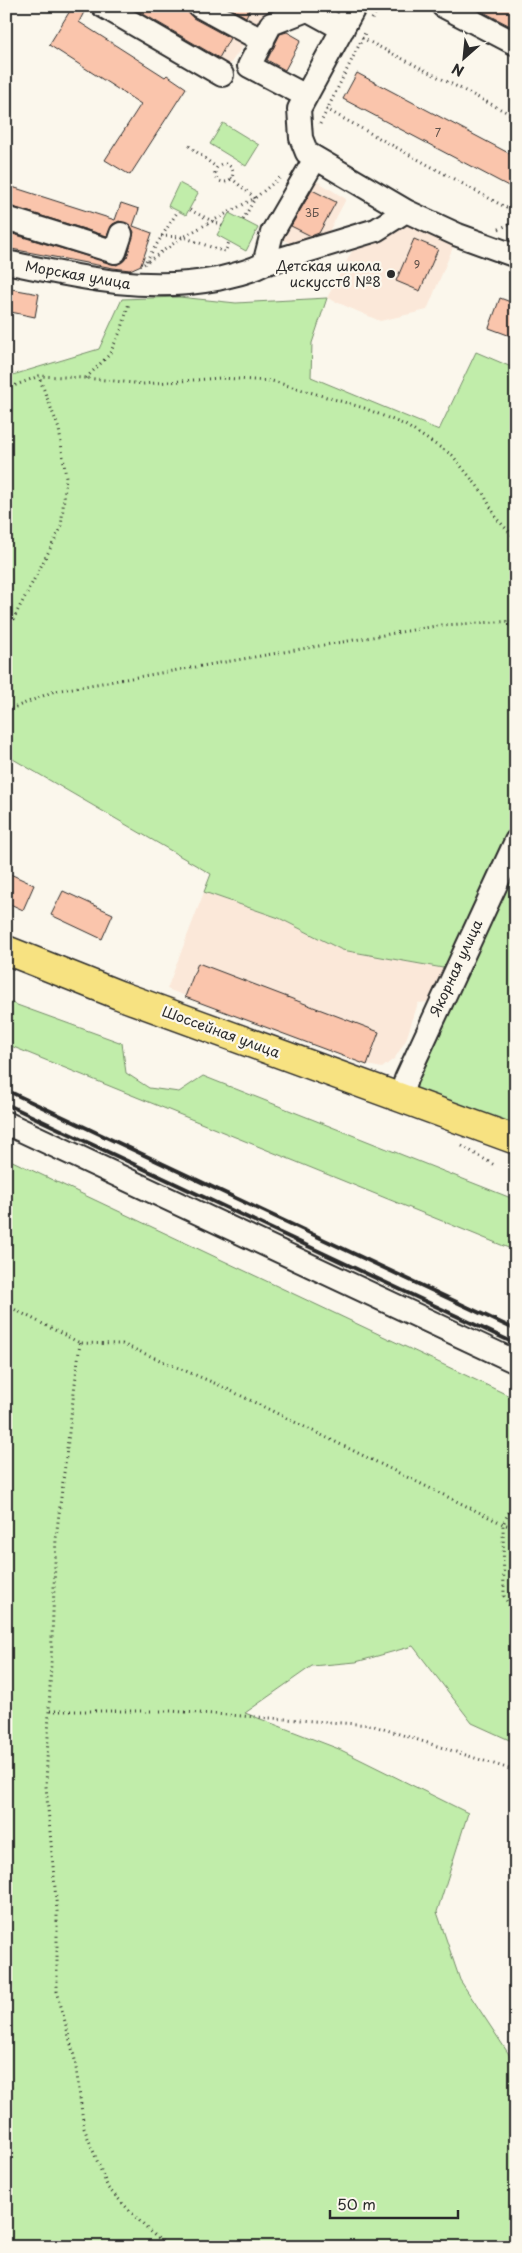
<svg xmlns="http://www.w3.org/2000/svg" width="522" height="2253" font-family="'Playpen Sans',sans-serif">
  <style>
    .built { fill: #fbe8d9 }
    .green { fill: #c1edaa; stroke: #768c6a }
    .building { fill: #fac5ac; stroke: #2b2b2b }
    .lines { fill: none; stroke-linecap: round; stroke-linejoin: round }
    .minor-casing { stroke: #2b2b2b; stroke-width: 26 }
    .major-casing { stroke: #2b2b2b; stroke-width: 31 }
    .path { stroke: #2b2b2b; stroke-width: 3; stroke-dasharray: 1 4; stroke-linecap: butt }
    .minor { stroke: #fbf7ec; stroke-width: 22 }
    .major { stroke: #f7e281; stroke-width: 28 }
    .rail { stroke: #2b2b2b; stroke-width: 4 }
    .poi-dot { fill: #2b2b2b; stroke: #fbf7ec; stroke-width: 2 }
    .labels { text-anchor: middle; stroke-width: 4.5; stroke-linejoin: round; paint-order: stroke }
    .number-label { font-size: 11px; fill: #5f524b }
    .poi-label { font-size: 14px; fill: #2b2b2b; stroke: #fbf7ec; text-anchor: end }
    .street-label { font-size: 14px; fill: #2b2b2b; stroke: #fbf7ec }
  </style>
  <rect width="100%" height="100%" fill="#fbf7ec"/>
  <filter id="ink" filterUnits="userSpaceOnUse"><feTurbulence type="fractalNoise" baseFrequency=".02" numOctaves="2"/><feDisplacementMap in="SourceGraphic" scale="10" xChannelSelector="R" yChannelSelector="G"/><feConvolveMatrix kernelMatrix="1 2 1 2 8 2 1 2 1" color-interpolation-filters="sRGB"/></filter>
  <g filter="url(#ink)">
    <path class="built" d="M82 6H284L267 12 215 85Z
      M299 170 346 199 325 239 297 247 262 229 289 178Z
      M406 211 458 235 427 310 380 321 327 298 352 251 376 230Z
      M204 892 279 918 342 950 445 969 428 1002 418 1003 406 1040 395 1058 382 1068 367 1065 167 989Z"/>
    <path class="green" d="M223 123 259 145 246 166 210 144Z
      M179 183 198 193 186 215 168 206Z
      M229 213 258 228 246 251 217 235Z
      M179 297 236 303 327 298 312 343 311 377 439 430 476 352 516 369V841L454 970 342 950 279 918 204 892 211 874 6 755V377L99 349 122 299Z
      M516 871V1125L415 1088 458 979Z
      M6 1001 122 1043 126 1073 149 1088 179 1092 203 1076 516 1200V1251L6 1044Z
      M6 1158 516 1399V1743L472 1723 413 1646 356 1662 312 1666 245 1713 339 1749 468 1813 437 1912 460 1980 516 2065V2247H6Z"/>
    <path class="building" d="M73 6H87L79 22 165 77 167 75 186 88 130 175 105 160 141 104 49 45Z
      M134 6H186L193 18 230 38 219 58 133 8Z
      M227 6H251L246 17Z
      M472 6H516V29Z
      M287 32 301 40 285 70 267 60 280 34Z
      M357 73 516 157V190L343 99Z
      M6 185 115 220 121 203 139 209 133 226 152 233 141 265 130 270 113 268 6 248V232L117 265 127 257 134 232 130 225 119 221 112 225 107 236 6 205Z
      M312 190 336 202 319 233 311 236 291 226Z
      M414 239 438 249 420 291 396 281Z
      M6 288 39 294 35 317 6 311Z
      M500 298 516 304V338L489 328Z
      M6 872 34 885 23 910 6 902Z
      M63 891 113 914 102 939 51 915Z
      M198 963 379 1032 367 1065 185 997Z"/>
    <g class="lines">
      <defs>
        <path id="minor" d="M103 6 222 75
          M199 6 263 41
          M301 6 343 29
          M355 6 299 109 301 138 307 153 406 211 458 235 516 256
          M443 6 516 44
          M306 96 249 66 271 24 307 10
          M6 218 115 252 121 234
          M6 262C77 277 145 293 217 279 234 275 249 272 264 264L376 230 406 211
          M264 264 272 233 315 159
          M401 1096 406 1079 516 841
          M6 1123 516 1362"/>
        <path id="major" d="M6 950 119 995 516 1140"/>
      </defs>
      <use href="#minor" class="minor-casing"/>
      <use href="#major" class="major-casing"/>
      <path class="path" d="M372 19 380 6
        M362 38 516 117
        M326 109 516 213
        M320 124 366 31
        M189 146 216 167
        M215 173a9 9 0 1 1 18 0a9 9 0 1 1-18 0Z
        M231 178 255 198 243 220
        M190 210 222 226
        M499 229 516 221
        M161 236 183 237 225 252 229 242
        M146 261 178 211
        M144 264 183 237 255 198 282 176
        M86 378 109 355 122 328 129 303
        M6 389 39 376 86 378 143 384 220 378 272 381 364 408 405 425 452 455 483 493 497 519 516 539
        M6 633 61 528 66 477 59 429 39 377
        M6 711 55 691 442 625 516 621
        M462 1146 496 1166
        M6 1305 80 1343 122 1344 219 1385 503 1524 516 1528
        M80 1343 56 1538 46 1786 57 1911V1991L75 2060 84 2128 108 2188 149 2231 169 2247
        M516 1499 503 1524 504 1596 516 1617
        M50 1711H170L371 1725 516 1771"/>
      <use href="#minor" class="minor"/>
      <use href="#major" class="major"/>
      <path class="rail" d="M6 1090 516 1330
        M6 1104 516 1344"/>
    </g>
  </g>
  <circle class="poi-dot" cx="391" cy="274" r="5"/>
  <g class="labels">
    <g class="number-label">
      <text x="438" y="137">7</text>
      <text x="312" y="217">3Б</text>
      <text x="417" y="269">9</text>
    </g>
    <g class="poi-label">
      <text x="381" y="271">Детская школа<tspan x="381" dy="16">искусств №8</tspan></text>
    </g>
    <g class="street-label">
      <text transform="translate(78 275) rotate(10)" y="5">Морская улица</text>
      <text transform="translate(456 968) rotate(-65)" y="5">Якорная улица</text>
      <text transform="translate(221 1032) rotate(20)" y="5">Шоссейная улица</text>
    </g>
  </g>
  <rect width="522" height="2253" fill="none" stroke="#fbf7ec" stroke-width="25"/>
  <rect x="12" y="12" width="497" height="2228" fill="none" stroke="#2b2b2b" stroke-width="2" filter="url(#ink)"/>
  <g transform="translate(464 58) rotate(207)" stroke="#fbf7ec" stroke-width="4" paint-order="stroke">
  <path d="M0-4L9 19L0 12L-9 19Z" fill="#2b2b2b"/>
  <text y="-8" font-size="14" font-weight="bold" text-anchor="middle" fill="#2b2b2b">N</text>
  </g>
  <path d="M330 2210v8h128v-8" fill="none" stroke="#2b2b2b" stroke-width="2.5"/>
  <text x="337" y="2210" font-size="15" fill="#2b2b2b" stroke="#fbf7ec" stroke-width="4" paint-order="stroke">50 m</text>
</svg>
